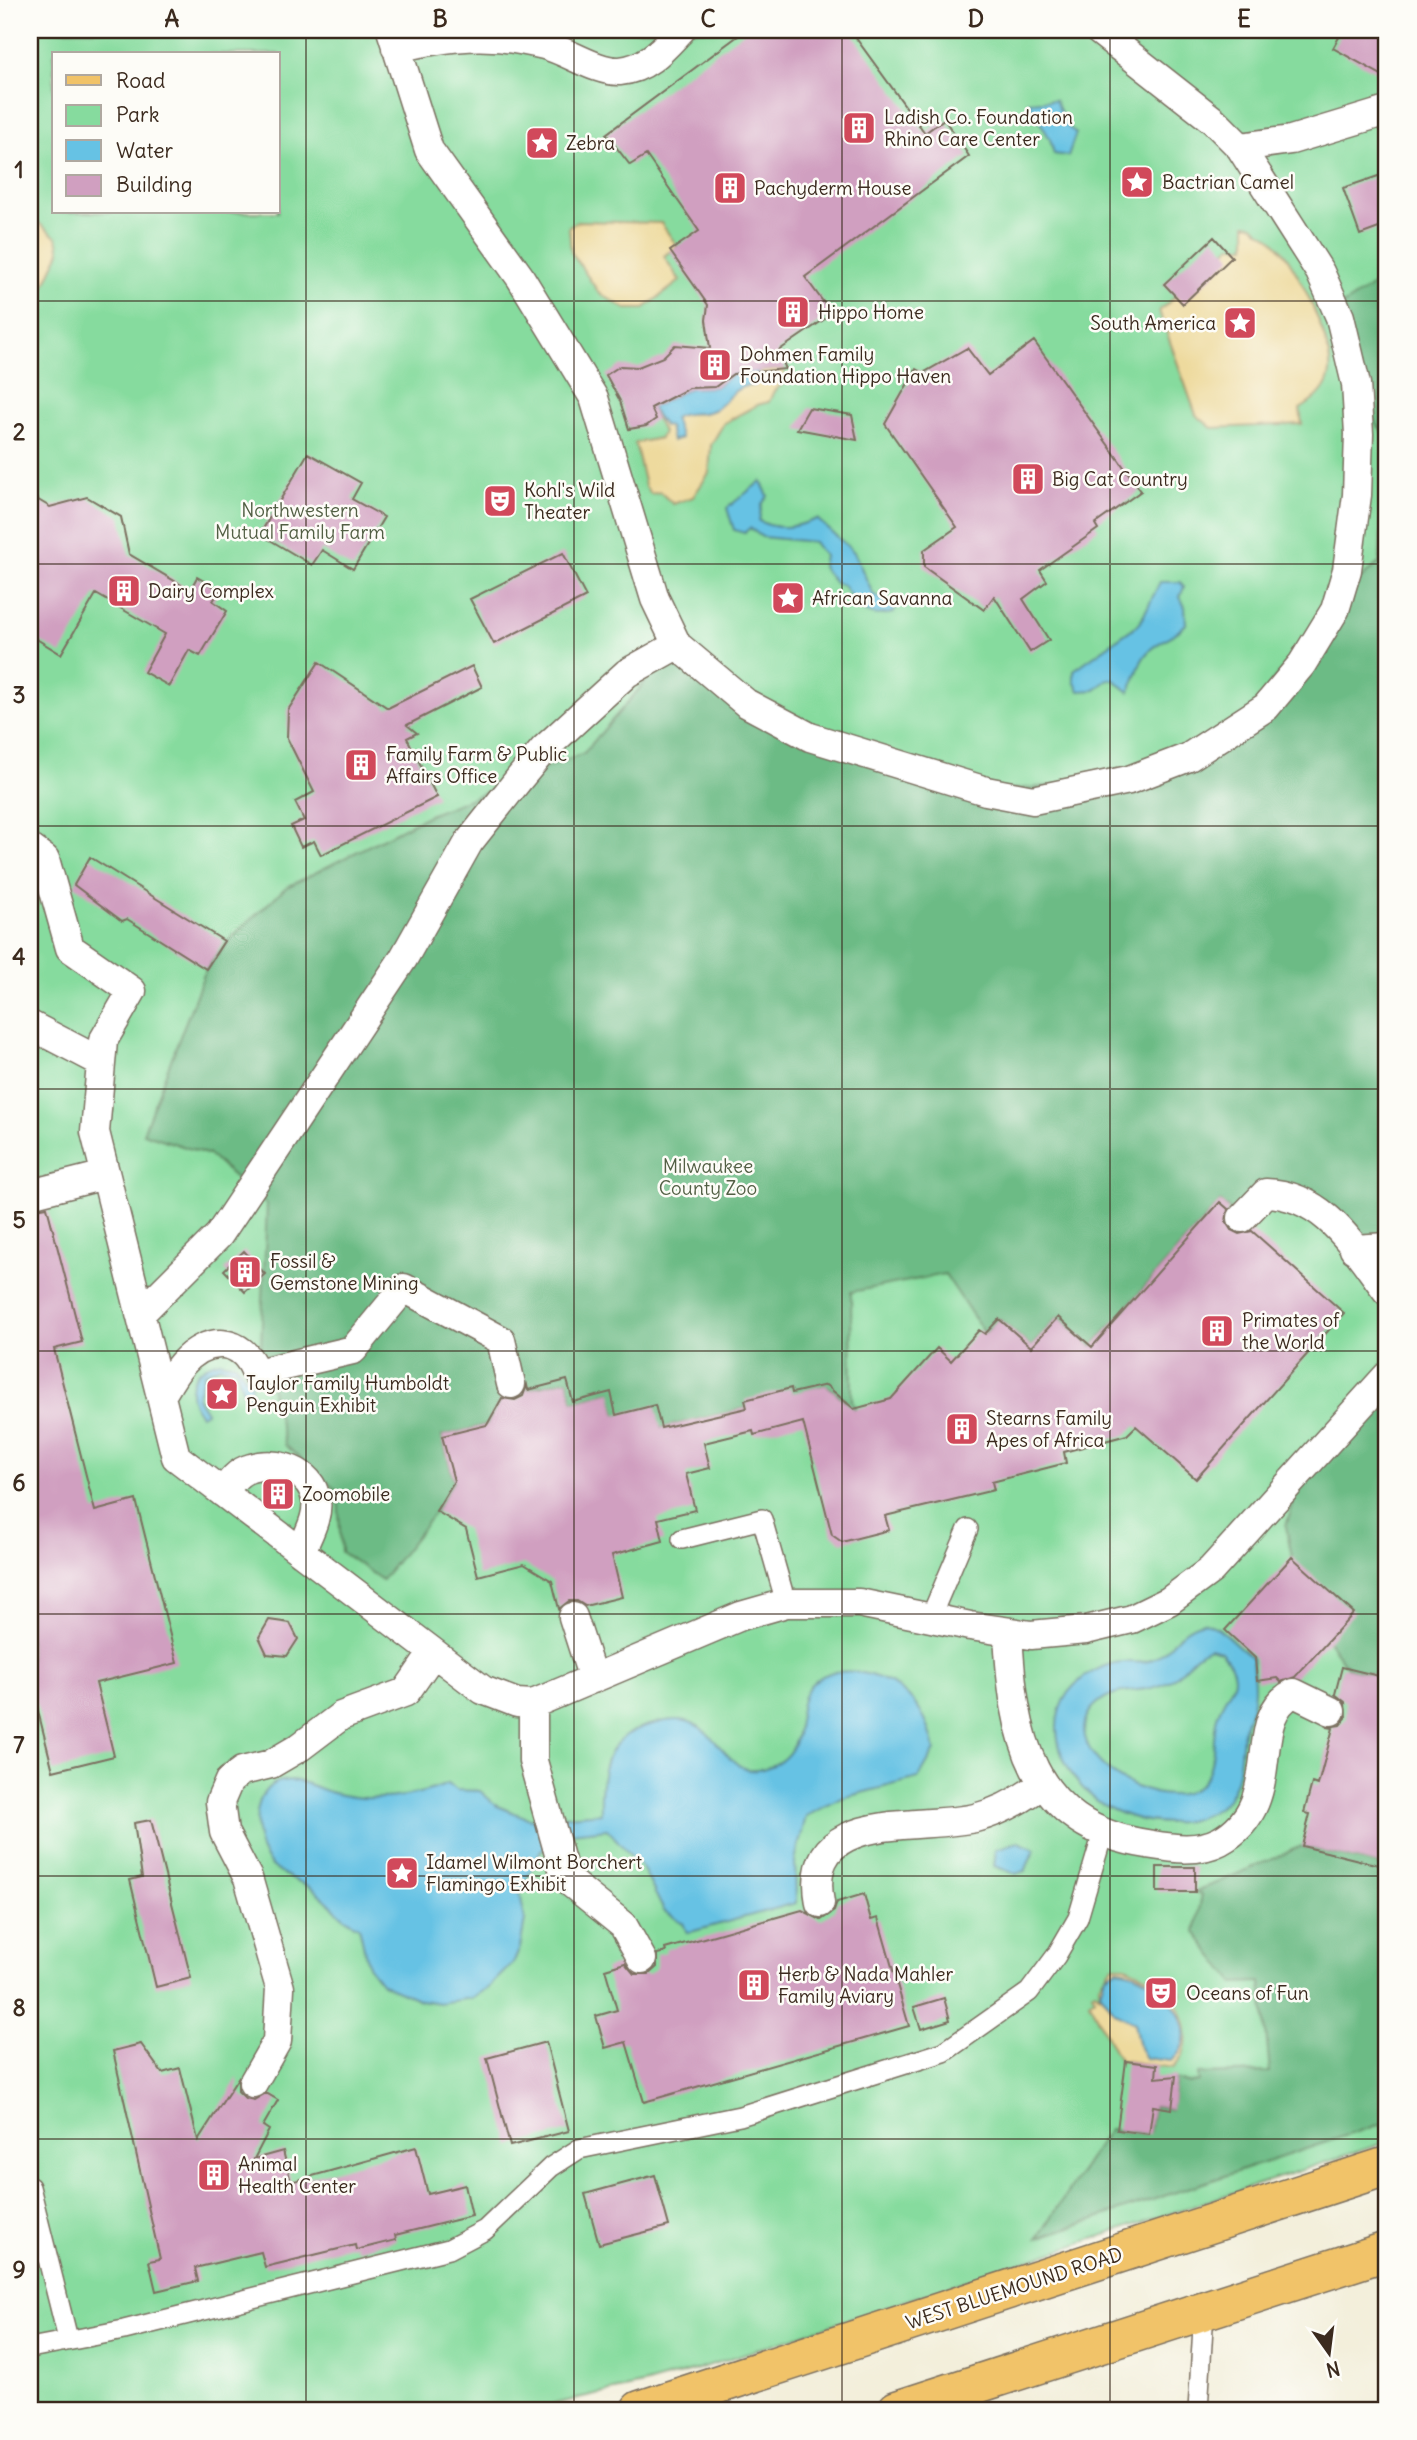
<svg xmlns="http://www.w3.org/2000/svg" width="1417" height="2440" font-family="Delius,sans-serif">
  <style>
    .green { fill: #86db9e; stroke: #60825e; stroke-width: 2; fill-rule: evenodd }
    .forest { fill: #6cbb85; stroke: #547252; stroke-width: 2 }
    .sand { fill: #eeda9e; stroke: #94825e; stroke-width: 2 }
    .water { fill: #66c2e4; stroke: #507681; stroke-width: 2; fill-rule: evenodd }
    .building { fill: #d09fc0 }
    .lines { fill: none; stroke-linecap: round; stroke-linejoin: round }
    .service-casing { stroke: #7b6f60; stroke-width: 22 }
    .pedestrian-casing { stroke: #7b6f60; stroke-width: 31 }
    .primary-casing { stroke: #7b6f60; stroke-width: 41 }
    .service { stroke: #fff; stroke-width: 19 }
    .pedestrian { stroke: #fff; stroke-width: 28 }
    .primary { stroke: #f1c369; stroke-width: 38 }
    .grid { fill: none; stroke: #3b2a1e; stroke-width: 2; stroke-opacity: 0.55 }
    .labels { text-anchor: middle; stroke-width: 5; stroke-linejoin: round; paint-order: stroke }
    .poi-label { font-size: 19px; fill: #3b2a1e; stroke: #fdfcf7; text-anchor: start }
    .park-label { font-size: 19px; fill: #525f44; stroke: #fdfcf7 }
    .street-label { font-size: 19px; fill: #3b2a1e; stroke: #fdfcf7 }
    .neatline { fill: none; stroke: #3b2a1e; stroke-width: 2.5 }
    .grid-label { font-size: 23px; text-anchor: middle; font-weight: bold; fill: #3b2a1e }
  </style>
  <rect width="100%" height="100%" fill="#fdfcf7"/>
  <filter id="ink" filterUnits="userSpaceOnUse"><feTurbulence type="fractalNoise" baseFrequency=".0143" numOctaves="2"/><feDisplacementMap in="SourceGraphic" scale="14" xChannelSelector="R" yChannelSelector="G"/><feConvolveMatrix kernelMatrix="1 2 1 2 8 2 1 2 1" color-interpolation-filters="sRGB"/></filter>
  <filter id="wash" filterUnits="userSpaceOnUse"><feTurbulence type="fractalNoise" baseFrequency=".00686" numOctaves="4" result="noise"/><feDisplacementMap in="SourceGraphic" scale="28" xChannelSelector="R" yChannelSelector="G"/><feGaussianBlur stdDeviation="1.57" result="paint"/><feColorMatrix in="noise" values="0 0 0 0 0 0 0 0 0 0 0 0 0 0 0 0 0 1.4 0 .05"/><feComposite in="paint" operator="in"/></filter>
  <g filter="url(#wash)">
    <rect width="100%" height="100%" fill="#f3efdb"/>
    <path class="green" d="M30 30H1387V2142L695 2370 643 2385 526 2410H30ZM54 54H278V212H54Z"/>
    <path class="forest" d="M1387 276V1291L1354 1249 1266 1193 1242 1218 1220 1202 1092 1347 1058 1317 1031 1347 999 1319 985 1334 945 1274 851 1292 852 1400 855 1409 847 1411 845 1400 826 1385 747 1408 661 1428 616 1415 610 1392 573 1402 567 1380 505 1394 487 1425 442 1436 454 1481 436 1511 382 1580 341 1552 338 1492 285 1445 261 1346 267 1205 209 1155 143 1133 206 969 231 938 285 888 429 815 584 753 677 645 746 703 986 791 1129 780 1242 721 1334 602 1380 562 1385 434 1350 396 1335 310Z
      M1387 1376V1678L1348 1668 1328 1641 1290 1605 1292 1557 1286 1526 1306 1465Z
      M1302 1846 1387 1867V2122L1038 2238 1109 2129 1149 2134 1153 2106 1171 2109 1176 2079 1189 2083 1199 2082 1198 2074 1270 2072 1261 1982 1234 1983 1195 1932 1202 1894 1195 1892Z"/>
    <path class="sand" d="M30 216 57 238 60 252 30 317Z
      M579 221 661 223 677 246 664 256 680 281 643 309H626L599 293 571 252 569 226Z
      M1246 224 1254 225C1260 233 1268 234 1275 242 1296 263 1333 342 1330 372 1328 390 1314 401 1300 409L1302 424 1212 428 1196 415 1159 311 1231 246H1246Z
      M784 369V383L774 391 769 402 757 405 724 423 711 445 709 473 693 497 673 504 660 492 651 494 645 486 635 443 660 438 663 432 651 408 689 388 715 387 733 374Z
      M1112 1966H1126L1164 1985 1178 1986 1182 1994 1176 2001C1188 2024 1193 2049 1173 2068L1119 2060 1089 2002 1095 1997 1092 1993 1095 1991 1100 1995 1099 1984Z"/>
    <path class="water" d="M1055 100 1067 126 1076 133 1068 156 1054 154 1050 139 1028 102Z
      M758 371V381L753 386C733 384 727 404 713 410 699 417 687 410 674 418L681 438 672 441 669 427 664 426 651 408 689 388 715 387 733 374Z
      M761 481 768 496 762 504 759 521C779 531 796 527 817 519L854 552 873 594 895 608 893 613C863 620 858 607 843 585L835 583 822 567 824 556 814 542 762 537 750 528 744 533 734 530 727 508Z
      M1160 582H1180L1184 587 1180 597 1185 607 1186 624C1175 637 1160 640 1149 651 1138 661 1137 679 1129 692L1114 680 1108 679 1095 690 1079 691 1074 681V670L1140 623Z
      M220 1361 235 1364 251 1384 250 1400 244 1395 236 1369 220 1366 204 1373 197 1398 206 1412 201 1415C182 1392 191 1368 220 1361Z
      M1203 1622 1218 1628 1252 1658C1253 1674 1256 1690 1252 1706 1249 1716 1244 1726 1242 1737 1239 1758 1241 1778 1228 1798 1219 1810 1201 1818 1187 1821 1158 1826 1131 1820 1105 1806 1060 1780 1035 1713 1083 1678 1096 1669 1112 1661 1127 1662 1135 1662 1141 1664 1148 1661 1172 1653 1175 1629 1203 1622ZM1209 1648 1221 1651C1248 1684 1226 1687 1217 1717 1211 1740 1218 1771 1197 1787 1153 1819 1045 1745 1099 1702 1119 1686 1142 1694 1164 1684 1183 1676 1190 1655 1209 1648Z
      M856 1672C901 1679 926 1706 935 1750L919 1778 842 1798 806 1816 795 1860 796 1903 687 1933 683 1923 664 1911 643 1869 607 1829 571 1833 541 1850 520 1893 525 1920 520 1948 514 1962 489 1987 471 1998 439 2003 420 2000 382 1984 368 1966 359 1926C339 1918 331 1902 314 1890 293 1876 272 1876 261 1849 253 1828 253 1787 282 1781 300 1777 317 1789 333 1793 371 1803 413 1798 448 1784L456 1790 480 1791 497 1806 530 1819 601 1813C600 1772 603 1738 649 1725 660 1722 674 1718 686 1721 715 1727 731 1775 757 1770 826 1757 775 1690 830 1673 837 1670 848 1672 856 1672Z
      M1018 1842 1035 1849 1025 1871 1016 1874 994 1866 996 1849Z
      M1117 1969C1156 1971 1210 2031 1171 2061L1145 2058 1139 2048 1134 2023 1114 2012 1100 1992 1105 1976Z"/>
    <g id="blocks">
      <path class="building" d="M746 30H850L925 133 944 119 969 156 805 277 832 314 778 351 786 369 733 374 715 387 689 388 651 408 656 419 646 426 629 429 620 401 606 375 620 366 638 367 663 357 675 345 710 348 706 320 708 305 670 251 699 231 646 155 630 165 606 134Z
        M1343 30H1387V78L1333 48Z
        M1387 173V225L1360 235 1343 188Z
        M1214 237 1232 257 1183 304 1164 284Z
        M1034 341 1141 491 1095 524 1098 529 1040 570 1047 581 1023 599 1049 640 1030 652 994 596 984 610 924 567V550L957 527 885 424 916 369 923 373 967 348 988 375Z
        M809 408 852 415 857 440 797 429Z
        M308 453 361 483 352 499 384 517 353 569 322 550 312 565 260 534Z
        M30 495 50 507 87 497 121 517 129 554 190 590 197 577 220 590 213 601 227 611 200 656 189 650 169 686 144 672 165 634 96 594 61 654 30 635Z
        M563 553 586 597 494 644 470 599Z
        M319 662 388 708 472 666 482 687 407 725 417 733 407 738 437 797 321 855 314 841 301 847 291 826 304 820 295 802 314 792 287 738 288 710Z
        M90 857 224 941 206 969 127 919 122 921 74 885Z
        M1220 1202 1228 1209 1226 1222 1231 1230 1239 1234 1252 1231 1344 1313 1196 1479 1136 1426 1127 1435 1064 1452 1066 1463 992 1482 994 1490 885 1516 889 1530 842 1542 832 1535 803 1422 754 1435 753 1431 704 1443 710 1468 686 1474 695 1510 658 1519 663 1541 612 1555 622 1597 585 1606 577 1601H569L559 1609 552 1581 524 1564 478 1576 466 1529 436 1511 454 1481 442 1436 487 1425 502 1398 515 1400 523 1396 527 1385 528 1390 567 1380 573 1402 611 1392 616 1415 655 1405 661 1428 747 1408 745 1400 791 1388 792 1393 826 1385 854 1409 891 1399 937 1348 951 1361 979 1330 985 1334 999 1319 1031 1347 1058 1317 1092 1347Z
        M47 1207 82 1342 54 1349 95 1511 136 1500 177 1663 96 1683 114 1756 53 1771 30 1679V1210Z
        M244 1251 265 1274 245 1292 224 1270Z
        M1292 1557 1354 1613 1295 1677 1281 1682 1277 1678 1257 1681 1255 1658 1225 1630Z
        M269 1620 290 1623 298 1639 287 1656 267 1654 259 1637Z
        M1342 1667 1387 1678V1867L1302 1846 1310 1814 1304 1813 1312 1783 1318 1785 1333 1728 1327 1727 1340 1725 1346 1718 1345 1702 1335 1694Z
        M151 1820 191 1978 156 1987 130 1880 142 1877 134 1823Z
        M1157 1867H1195V1892H1157Z
        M864 1894 871 1920 878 1918 909 2026 644 2102 626 2042 605 2048 596 2016 617 2010 605 1969 625 1963 634 1974H649L657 1967V1954L666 1952 665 1949 802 1910 821 1920 834 1911 837 1902Z
        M944 1998 950 2020 921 2029 914 2007Z
        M546 2042 569 2131 510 2146 487 2058Z
        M141 2044 162 2073 180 2068 198 2140 238 2078V2091L245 2098 254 2100 266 2093 278 2100 263 2126 269 2130 254 2159 283 2151 291 2182 416 2147 428 2194 465 2185 472 2216 395 2235 396 2240 356 2250 355 2245 265 2267 261 2252 195 2268 198 2281 156 2291 149 2261 160 2259 113 2051Z
        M1126 2061 1157 2065 1156 2078 1176 2076 1172 2109 1153 2106 1149 2134 1117 2130Z
        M655 2175 669 2226 599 2244 585 2194Z"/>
    </g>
  </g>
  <g filter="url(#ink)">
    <use href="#blocks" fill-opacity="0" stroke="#7b6f60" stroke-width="2"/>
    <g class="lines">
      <defs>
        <path id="service" d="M682 1539 762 1519 786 1603
          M931 1616 968 1529
          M30 2187 68 2339
          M30 2348 124 2330 449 2249 485 2230 551 2167 579 2149 740 2116 944 2052 1029 1992 1056 1956 1078 1918 1103 1833
          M1198 2410 1204 2310"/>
        <path id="pedestrian" d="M391 30 429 150 520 277 594 398 655 599 677 645 746 703 810 737 986 791 1033 800 1129 780 1189 757 1266 707 1302 664 1335 610 1347 570 1357 495 1359 434 1356 384 1340 317 1320 272 1240 147 1214 121 1098 30
          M396 48C450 36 489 31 544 45 568 51 596 72 620 71 647 69 664 48 681 30
          M1240 147 1291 140 1387 111
          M30 848 45 859 70 948 132 991 103 1041 95 1132 176 1457 483 1690 517 1703 533 1704 741 1616 786 1603H859L970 1626 1031 1635 1086 1630 1132 1619 1169 1601 1211 1570 1387 1376
          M30 1025 101 1062
          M30 1194 105 1175
          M1242 1218 1266 1193C1326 1195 1354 1248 1387 1291
          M1354 1249 1387 1247
          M140 1314 219 1235 403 959 469 842 519 779 544 749 627 673 677 645
          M161 1396C167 1386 174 1373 182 1364 207 1336 242 1336 256 1373L353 1350 404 1288 501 1340 511 1384
          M223 1493C230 1482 238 1471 251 1468 276 1460 312 1470 316 1500 319 1517 307 1536 301 1552
          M573 1617 593 1679
          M1008 1632C1013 1734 1029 1826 1147 1844 1171 1848 1197 1853 1220 1841 1289 1803 1243 1717 1294 1693L1331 1711
          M533 1704V1761L564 1872 571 1883 623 1925 642 1959
          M820 1903C802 1808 917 1831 975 1818 1000 1812 1021 1800 1041 1785
          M253 2083 277 2041 280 1988 248 1878 224 1832 220 1802 229 1781 242 1771 271 1764 300 1747 341 1716 406 1692 433 1653"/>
        <path id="primary" d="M640 2410 1387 2166
          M897 2410 1387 2251"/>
      </defs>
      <use href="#service" class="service-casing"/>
      <use href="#pedestrian" class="pedestrian-casing"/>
      <use href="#primary" class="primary-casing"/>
      <use href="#service" class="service"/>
      <use href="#pedestrian" class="pedestrian"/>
      <use href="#primary" class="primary"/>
    </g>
  </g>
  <path class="grid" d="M306 30V2410M574 30V2410M842 30V2410M1110 30V2410M30 301H1387M30 564H1387M30 826H1387M30 1089H1387M30 1351H1387M30 1614H1387M30 1876H1387M30 2139H1387"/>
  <defs>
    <symbol id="building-square" viewBox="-11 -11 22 22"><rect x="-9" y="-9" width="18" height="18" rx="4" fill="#d1495b" stroke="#fdfcf7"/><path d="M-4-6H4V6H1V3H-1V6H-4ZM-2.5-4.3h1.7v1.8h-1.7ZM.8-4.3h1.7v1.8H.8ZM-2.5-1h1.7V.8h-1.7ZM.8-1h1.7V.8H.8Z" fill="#fff"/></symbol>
    <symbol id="sight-square" viewBox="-11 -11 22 22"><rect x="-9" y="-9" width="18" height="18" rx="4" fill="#d1495b" stroke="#fdfcf7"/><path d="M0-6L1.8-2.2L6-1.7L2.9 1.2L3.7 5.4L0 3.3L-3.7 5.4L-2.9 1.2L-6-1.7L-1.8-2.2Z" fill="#fff"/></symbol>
    <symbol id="theatre-square" viewBox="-11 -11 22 22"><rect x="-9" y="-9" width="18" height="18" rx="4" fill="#d1495b" stroke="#fdfcf7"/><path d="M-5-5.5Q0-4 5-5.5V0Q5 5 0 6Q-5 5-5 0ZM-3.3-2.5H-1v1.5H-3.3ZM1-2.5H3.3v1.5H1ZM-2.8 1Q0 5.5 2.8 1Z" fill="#fff"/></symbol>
  </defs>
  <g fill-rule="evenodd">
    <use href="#building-square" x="840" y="109" width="38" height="38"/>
    <use href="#sight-square" x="523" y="124" width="38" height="38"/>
    <use href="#sight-square" x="1118" y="163" width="38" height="38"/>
    <use href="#building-square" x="711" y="169" width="38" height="38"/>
    <use href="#building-square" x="774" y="293" width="38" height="38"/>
    <use href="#sight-square" x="1221" y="304" width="38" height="38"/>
    <use href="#building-square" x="696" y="346" width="38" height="38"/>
    <use href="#building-square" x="1009" y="460" width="38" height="38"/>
    <use href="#theatre-square" x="481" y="482" width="38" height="38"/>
    <use href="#building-square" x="105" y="572" width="38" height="38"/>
    <use href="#sight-square" x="769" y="579" width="38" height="38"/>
    <use href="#building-square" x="342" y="746" width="38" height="38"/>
    <use href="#building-square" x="226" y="1253" width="38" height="38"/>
    <use href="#building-square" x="1198" y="1312" width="38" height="38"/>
    <use href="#sight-square" x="203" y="1375" width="38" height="38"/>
    <use href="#building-square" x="943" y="1410" width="38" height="38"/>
    <use href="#building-square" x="259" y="1475" width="38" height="38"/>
    <use href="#sight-square" x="383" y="1854" width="38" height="38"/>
    <use href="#building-square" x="735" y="1966" width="38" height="38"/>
    <use href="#theatre-square" x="1142" y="1974" width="38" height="38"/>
    <use href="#building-square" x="195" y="2156" width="38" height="38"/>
  </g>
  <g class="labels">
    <g class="poi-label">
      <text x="884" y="124">Ladish Co. Foundation<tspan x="884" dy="22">Rhino Care Center</tspan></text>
      <text x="566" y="150">Zebra</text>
      <text x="1162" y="189">Bactrian Camel</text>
      <text x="754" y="195">Pachyderm House</text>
      <text x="818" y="319">Hippo Home</text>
      <text x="1216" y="330" text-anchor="end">South America</text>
      <text x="740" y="361">Dohmen Family<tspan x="740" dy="22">Foundation Hippo Haven</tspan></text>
      <text x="1052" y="486">Big Cat Country</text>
      <text x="524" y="497">Kohl's Wild<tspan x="524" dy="22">Theater</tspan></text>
      <text x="148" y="598">Dairy Complex</text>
      <text x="812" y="605">African Savanna</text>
      <text x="386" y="761">Family Farm &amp; Public<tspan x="386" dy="22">Affairs Office</tspan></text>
      <text x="270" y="1268">Fossil &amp;<tspan x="270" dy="22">Gemstone Mining</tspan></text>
      <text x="1242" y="1327">Primates of<tspan x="1242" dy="22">the World</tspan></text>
      <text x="246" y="1390">Taylor Family Humboldt<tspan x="246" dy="22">Penguin Exhibit</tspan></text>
      <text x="986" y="1425">Stearns Family<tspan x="986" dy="22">Apes of Africa</tspan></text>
      <text x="302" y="1501">Zoomobile</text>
      <text x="426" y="1869">Idamel Wilmont Borchert<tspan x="426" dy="22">Flamingo Exhibit</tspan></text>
      <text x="778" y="1981">Herb &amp; Nada Mahler<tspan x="778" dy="22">Family Aviary</tspan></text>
      <text x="1186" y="2000">Oceans of Fun</text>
      <text x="238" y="2171">Animal<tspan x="238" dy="22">Health Center</tspan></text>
    </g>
    <g class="park-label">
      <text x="300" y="517">Northwestern<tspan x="300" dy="22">Mutual Family Farm</tspan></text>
      <text x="708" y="1173">Milwaukee<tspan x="708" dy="22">County Zoo</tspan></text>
    </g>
    <g class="street-label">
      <text transform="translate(1014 2288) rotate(-18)" y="7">WEST BLUEMOUND ROAD</text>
    </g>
  </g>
  <rect width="1417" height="2440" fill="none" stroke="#fdfcf7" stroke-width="77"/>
  <rect x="52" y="52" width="228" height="161" fill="#fdfcf7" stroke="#afa8a0" stroke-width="2"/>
  <rect x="66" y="75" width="35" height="10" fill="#f1c369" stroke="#afa8a0" stroke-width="2"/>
  <text x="116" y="88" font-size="21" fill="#3b2a1e">Road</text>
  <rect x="66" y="105" width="35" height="21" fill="#86db9e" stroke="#afa8a0" stroke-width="2"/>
  <text x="116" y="122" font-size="21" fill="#3b2a1e">Park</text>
  <rect x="66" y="140" width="35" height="21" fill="#66c2e4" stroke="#afa8a0" stroke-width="2"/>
  <text x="116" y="158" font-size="21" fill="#3b2a1e">Water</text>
  <rect x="66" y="175" width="35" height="21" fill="#d09fc0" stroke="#afa8a0" stroke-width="2"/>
  <text x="116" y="192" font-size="21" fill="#3b2a1e">Building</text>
  <g transform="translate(1329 2353) rotate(166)" stroke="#fdfcf7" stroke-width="5" paint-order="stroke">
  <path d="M0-5L12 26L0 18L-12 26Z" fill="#3b2a1e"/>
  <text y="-10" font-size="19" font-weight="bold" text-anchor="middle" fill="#3b2a1e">N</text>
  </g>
  <rect x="38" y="38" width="1340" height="2364" class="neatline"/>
  <g class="grid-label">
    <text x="172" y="27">A</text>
    <text x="440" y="27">B</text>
    <text x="708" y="27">C</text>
    <text x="976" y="27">D</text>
    <text x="1244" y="27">E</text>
    <text x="19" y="178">1</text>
    <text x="19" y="440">2</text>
    <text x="19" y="703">3</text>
    <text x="19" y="965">4</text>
    <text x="19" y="1228">5</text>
    <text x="19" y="1491">6</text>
    <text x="19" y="1753">7</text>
    <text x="19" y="2016">8</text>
    <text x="19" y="2278">9</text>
  </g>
</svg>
